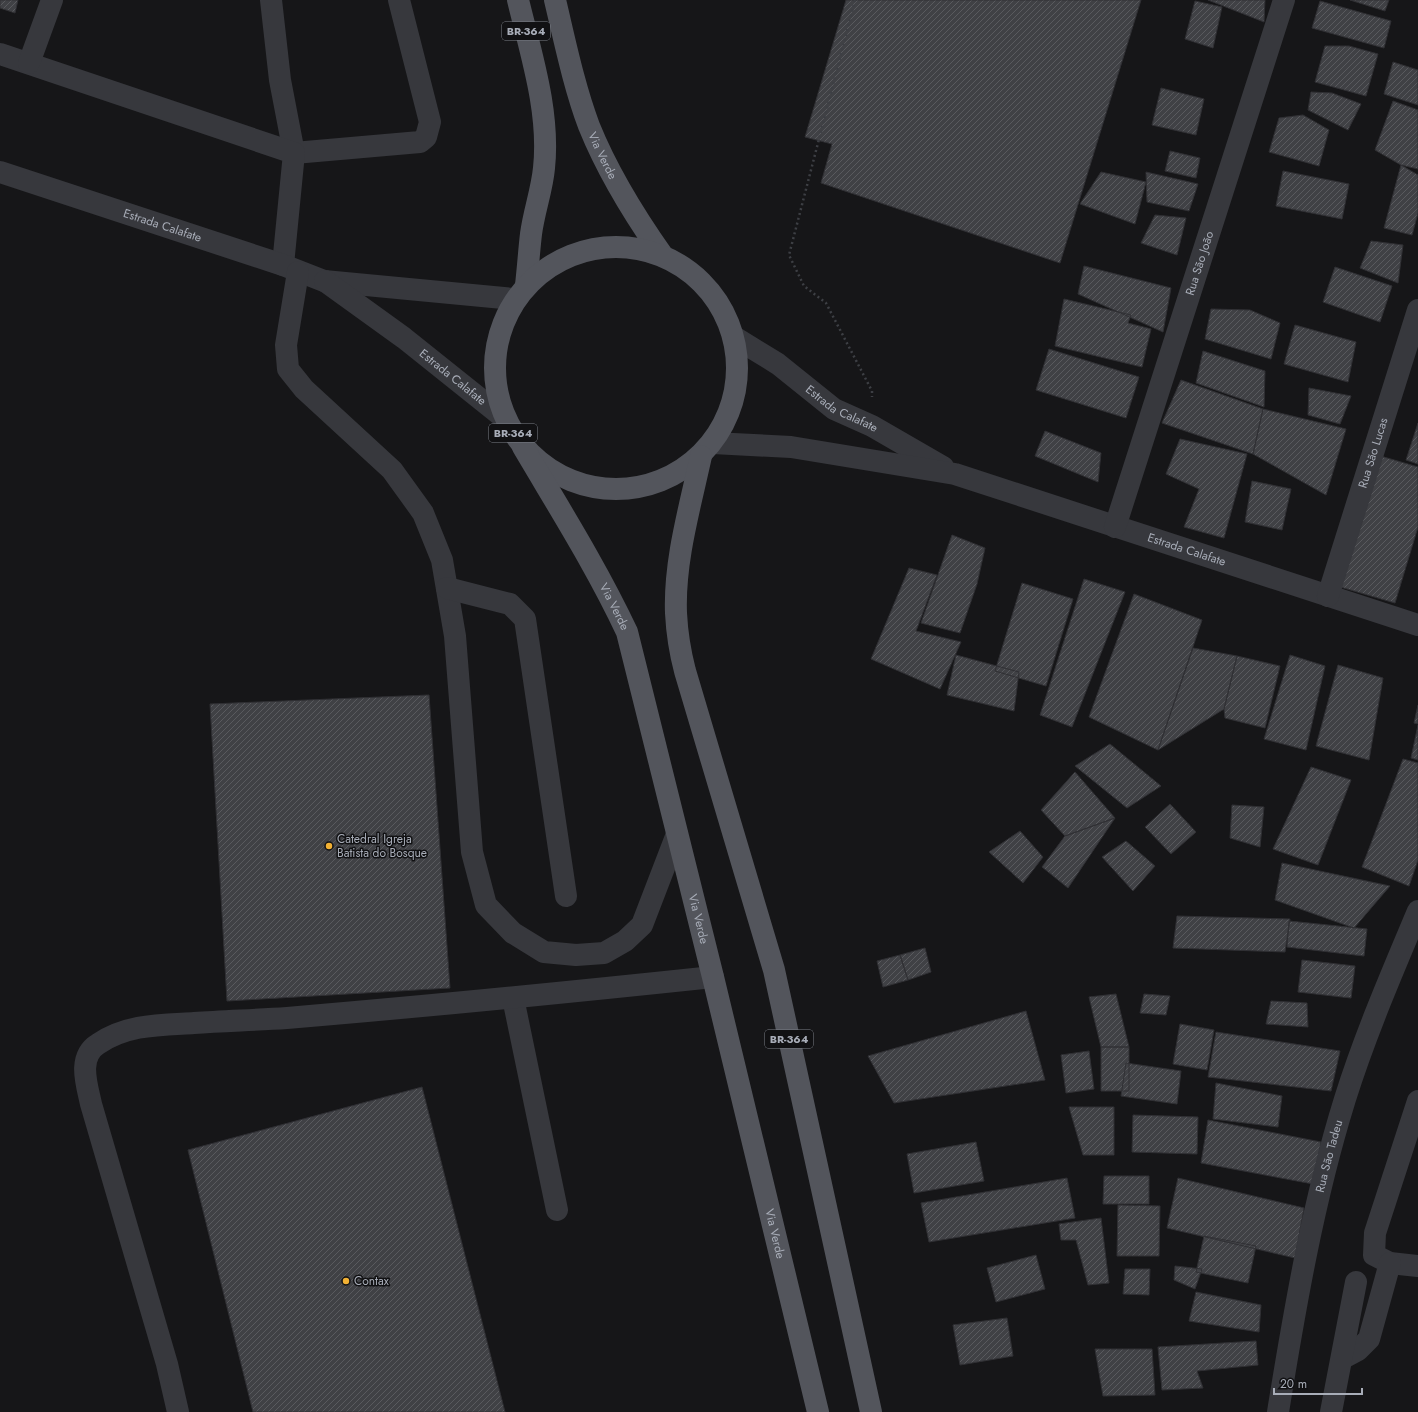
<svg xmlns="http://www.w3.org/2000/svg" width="1418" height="1412" font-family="Jost,sans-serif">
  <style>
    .building { fill: url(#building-hatch); stroke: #303034 }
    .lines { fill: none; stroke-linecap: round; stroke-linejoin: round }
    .path { stroke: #3d3f44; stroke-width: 2.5; stroke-dasharray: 2 3; stroke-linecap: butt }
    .minor { stroke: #37383d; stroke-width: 22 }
    .major { stroke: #53555c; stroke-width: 22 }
    .poi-dot { fill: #f2b134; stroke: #111113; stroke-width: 1.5 }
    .labels { text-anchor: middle; stroke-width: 3; stroke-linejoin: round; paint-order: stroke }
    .shield { fill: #111113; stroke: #7b7e86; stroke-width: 1 }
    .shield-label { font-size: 11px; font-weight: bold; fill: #a8adb8 }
    .street-label { font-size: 12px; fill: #a8adb8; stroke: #111113 }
    .poi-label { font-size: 12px; fill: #a8adb8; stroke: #111113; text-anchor: start }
  </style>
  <defs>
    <pattern id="building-hatch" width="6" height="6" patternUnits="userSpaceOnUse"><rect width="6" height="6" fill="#404145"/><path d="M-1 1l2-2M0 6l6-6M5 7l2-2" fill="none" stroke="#595a5e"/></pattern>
  </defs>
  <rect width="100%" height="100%" fill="#161618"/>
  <path class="building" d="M0 0H18L15 13 0 8Z
    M846 0H1141L1060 263 821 183 832 144 805 137Z
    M1208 0H1265L1264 22Z
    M1350 0H1389L1385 11Z
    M1195 1 1222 7 1213 48 1185 39Z
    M1320 1 1391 21 1384 48 1312 28Z
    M1325 46H1349L1378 54 1366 96 1315 82Z
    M1393 62 1418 70V105L1384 94Z
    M1161 88 1204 99 1196 135 1152 125Z
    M1311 92 1332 93 1361 104 1348 130 1308 110Z
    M1393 101 1418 110V169L1401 165 1375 150Z
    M1303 115 1329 130 1319 166 1269 152 1279 118Z
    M1170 151 1200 158 1196 178 1165 171Z
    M1401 165 1418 175V213L1412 235 1384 228Z
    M1283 171 1349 184 1342 219 1276 206Z
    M1101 172 1146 182 1135 224 1080 204Z
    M1146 172 1198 184 1189 211 1147 202Z
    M1155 215 1186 218 1177 255 1141 243Z
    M1371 241 1403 245 1398 283 1360 268Z
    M1084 266 1171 288 1163 332 1078 294Z
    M1335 267 1392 286 1380 322 1323 302Z
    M1064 299 1131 315 1128 323 1151 329 1142 367 1055 346Z
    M1211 309 1250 310 1280 323 1271 359 1205 339Z
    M1295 325 1356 342 1348 382 1284 364Z
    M1049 349 1139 377 1126 418 1036 390Z
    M1203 351 1265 371 1264 407 1196 383Z
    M1181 380 1263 409 1253 454 1162 423Z
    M1309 388 1351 396 1340 424 1308 415Z
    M1263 409 1346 429 1326 495 1253 454Z
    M1418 423V464L1406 460Z
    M1045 431 1101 453 1098 482 1035 456Z
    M1180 439 1247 454 1224 538 1184 527 1199 489 1166 474Z
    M1377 455 1418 467V527L1395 603 1337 586Z
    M1252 481 1291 489 1282 530 1245 522Z
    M952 535 985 548 977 584 960 633 921 623Z
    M909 568 937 575 916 631 961 642 940 689 871 659Z
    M1084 579 1125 592 1072 727 1040 715Z
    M1022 583 1073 599 1046 686 995 671Z
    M1134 594 1202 620 1158 750 1089 717Z
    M1193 648 1237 656 1224 709 1158 750Z
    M956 655 1019 672 1014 711 947 695Z
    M1290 655 1325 666 1306 750 1264 739Z
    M1237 656 1280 666 1265 728 1225 718 1224 709Z
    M1338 665 1383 678 1369 760 1316 746Z
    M429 695 450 988 227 1001 210 704Z
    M1418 705V724L1414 723Z
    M1418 725V760L1411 758Z
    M1110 744 1161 786 1127 808 1075 766Z
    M1403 759 1418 763V860L1409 886 1362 867Z
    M1311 767 1351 780 1318 865 1273 849Z
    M1075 772 1115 818 1065 836 1041 810Z
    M1170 804 1196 832 1171 854 1145 827Z
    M1232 805 1264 807 1260 847 1230 838Z
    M1115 818 1068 888 1042 867 1065 836Z
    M1020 831 1043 857 1023 883 989 852Z
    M1126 841 1155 866 1133 891 1102 857Z
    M1282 863 1390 886 1354 928 1275 900Z
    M1177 916 1290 919 1285 952 1173 948Z
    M1289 921 1367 929 1364 956 1287 947Z
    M925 948 931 972 908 980 900 955Z
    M900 955 908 980 883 987 877 961Z
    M1302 960 1355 966 1351 998 1298 992Z
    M1116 994 1129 1047H1101L1089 997Z
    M1144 994 1170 996 1166 1015 1140 1013Z
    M1271 1001 1307 1003 1308 1027 1266 1024Z
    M1026 1011 1045 1080 894 1103 868 1056Z
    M1180 1024 1214 1030 1207 1070 1173 1064Z
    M1216 1032 1340 1051 1331 1091 1208 1077Z
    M1101 1047H1129V1091H1101Z
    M1089 1051 1094 1089 1066 1093 1061 1055Z
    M1126 1063 1181 1071 1177 1104 1121 1096Z
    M1216 1083 1282 1096 1278 1127 1213 1119Z
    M422 1087 505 1412H253L188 1150Z
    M1069 1107H1114V1155H1083Z
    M1133 1115 1198 1117 1197 1154 1132 1152Z
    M1208 1120 1321 1142 1313 1184 1201 1163Z
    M976 1142 984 1181 914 1193 907 1154Z
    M1104 1176H1149V1204H1103Z
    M1067 1178 1075 1218 929 1242 921 1203Z
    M1178 1178 1304 1208 1295 1258 1167 1228Z
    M1118 1205 1160 1206 1159 1256H1117Z
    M1101 1218 1109 1283 1088 1285 1076 1240H1061L1059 1224Z
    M1204 1236 1256 1246 1248 1283 1196 1272Z
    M1036 1255 1045 1289 996 1302 987 1268Z
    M1175 1266 1202 1269 1195 1289 1174 1280Z
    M1125 1269H1150L1149 1295 1123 1294Z
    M1196 1292 1261 1305 1259 1332 1189 1321Z
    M1007 1318 1013 1356 960 1365 953 1325Z
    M1256 1341 1258 1365 1197 1371 1203 1388 1162 1390 1158 1347Z
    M1095 1349H1152L1155 1395 1103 1396Z"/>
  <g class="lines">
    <path class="path" d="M855 0 789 255 804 286 826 303 872 391V397"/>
    <g class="minor">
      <path d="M271 0 280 80 294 153 420 142 426 137 430 122 399 0"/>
      <path d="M0 54 294 153 283 265"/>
      <path d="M29 63 52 0"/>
      <path id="s1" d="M0 172 283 265 324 281 514 299"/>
      <path d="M298 272 286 345 288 369 304 389 392 470 423 513 442 560 455 636 472 852 486 905 513 933 544 952 576 955 604 953 625 941 642 925 677 834"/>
      <path id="s2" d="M325 281 404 338 504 418"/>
      <path id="s3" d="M734 337 778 364 834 409 872 426 943 467"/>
      <path id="s4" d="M713 443 791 447 955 474 1418 625"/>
      <path id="s5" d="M1115 527 1284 0"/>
      <path d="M447 588 510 604 525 619 566 896"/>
      <path id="s6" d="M1328 596 1418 310"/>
      <path d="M513 998 557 1210"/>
      <path d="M1418 1101 1375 1233 1374 1255 1390 1263 1418 1266"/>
      <path d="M1343 1358 1358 1350 1369 1339 1390 1263"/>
      <path d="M178 1412 167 1364 91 1104C87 1085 77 1057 98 1044 127 1024 161 1025 194 1023 225 1021 256 1020 287 1018 430 1006 571 992 713 977"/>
      <path id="s7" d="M1278 1412C1295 1307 1313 1202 1345 1099 1365 1035 1392 973 1418 911"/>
      <path d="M1331 1412 1356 1282"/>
    </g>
    <g class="major">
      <path d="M518 0C531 54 550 112 544 168 542 190 534 211 531 234 529 251 528 268 526 285"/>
      <path id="s8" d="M555 0C565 42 574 86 589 126 608 173 634 215 663 256"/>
      <circle cx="616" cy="368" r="121"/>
      <path id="s9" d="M523 447C559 508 597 568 627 632L713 977 818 1412"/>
      <path d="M701 456C690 507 674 561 676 613 677 633 680 652 685 671L774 970 871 1412"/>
    </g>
  </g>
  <g class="poi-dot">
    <circle cx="329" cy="846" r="4"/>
    <circle cx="346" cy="1281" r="4"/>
  </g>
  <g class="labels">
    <g class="shield">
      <rect x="502" y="22" width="48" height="18" rx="3"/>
      <rect x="489" y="424" width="48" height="18" rx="3"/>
      <rect x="765" y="1030" width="48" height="18" rx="3"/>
    </g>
    <g class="shield-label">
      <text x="526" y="35">BR-364</text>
      <text x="513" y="437">BR-364</text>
      <text x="789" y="1043">BR-364</text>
    </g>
    <g class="street-label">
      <text dy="4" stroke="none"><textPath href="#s8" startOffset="163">Via Verde</textPath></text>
      <text dy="4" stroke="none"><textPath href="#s1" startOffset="171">Estrada Calafate</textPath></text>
      <text dy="4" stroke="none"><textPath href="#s5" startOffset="277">Rua São João</textPath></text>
      <text dy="4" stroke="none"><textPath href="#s2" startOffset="160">Estrada Calafate</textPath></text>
      <text dy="4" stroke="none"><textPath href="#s3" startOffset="130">Estrada Calafate</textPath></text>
      <text dy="4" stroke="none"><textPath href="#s6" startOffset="150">Rua São Lucas</textPath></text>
      <text dy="4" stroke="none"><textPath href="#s4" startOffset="488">Estrada Calafate</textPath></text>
      <text dy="4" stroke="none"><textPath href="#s9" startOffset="184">Via Verde</textPath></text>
      <text dy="4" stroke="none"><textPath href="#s9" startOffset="508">Via Verde</textPath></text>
      <text dy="4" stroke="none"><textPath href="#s7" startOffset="261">Rua São Tadeu</textPath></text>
      <text dy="4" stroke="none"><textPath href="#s9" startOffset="832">Via Verde</textPath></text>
    </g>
    <g class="poi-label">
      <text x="337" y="843">Catedral Igreja<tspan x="337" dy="14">Batista do Bosque</tspan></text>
      <text x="354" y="1285">Contax</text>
    </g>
  </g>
  <path d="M1274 1388v6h88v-6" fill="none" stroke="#a8adb8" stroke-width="2"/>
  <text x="1280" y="1388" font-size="12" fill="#a8adb8" stroke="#111113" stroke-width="3" paint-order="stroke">20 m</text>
</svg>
